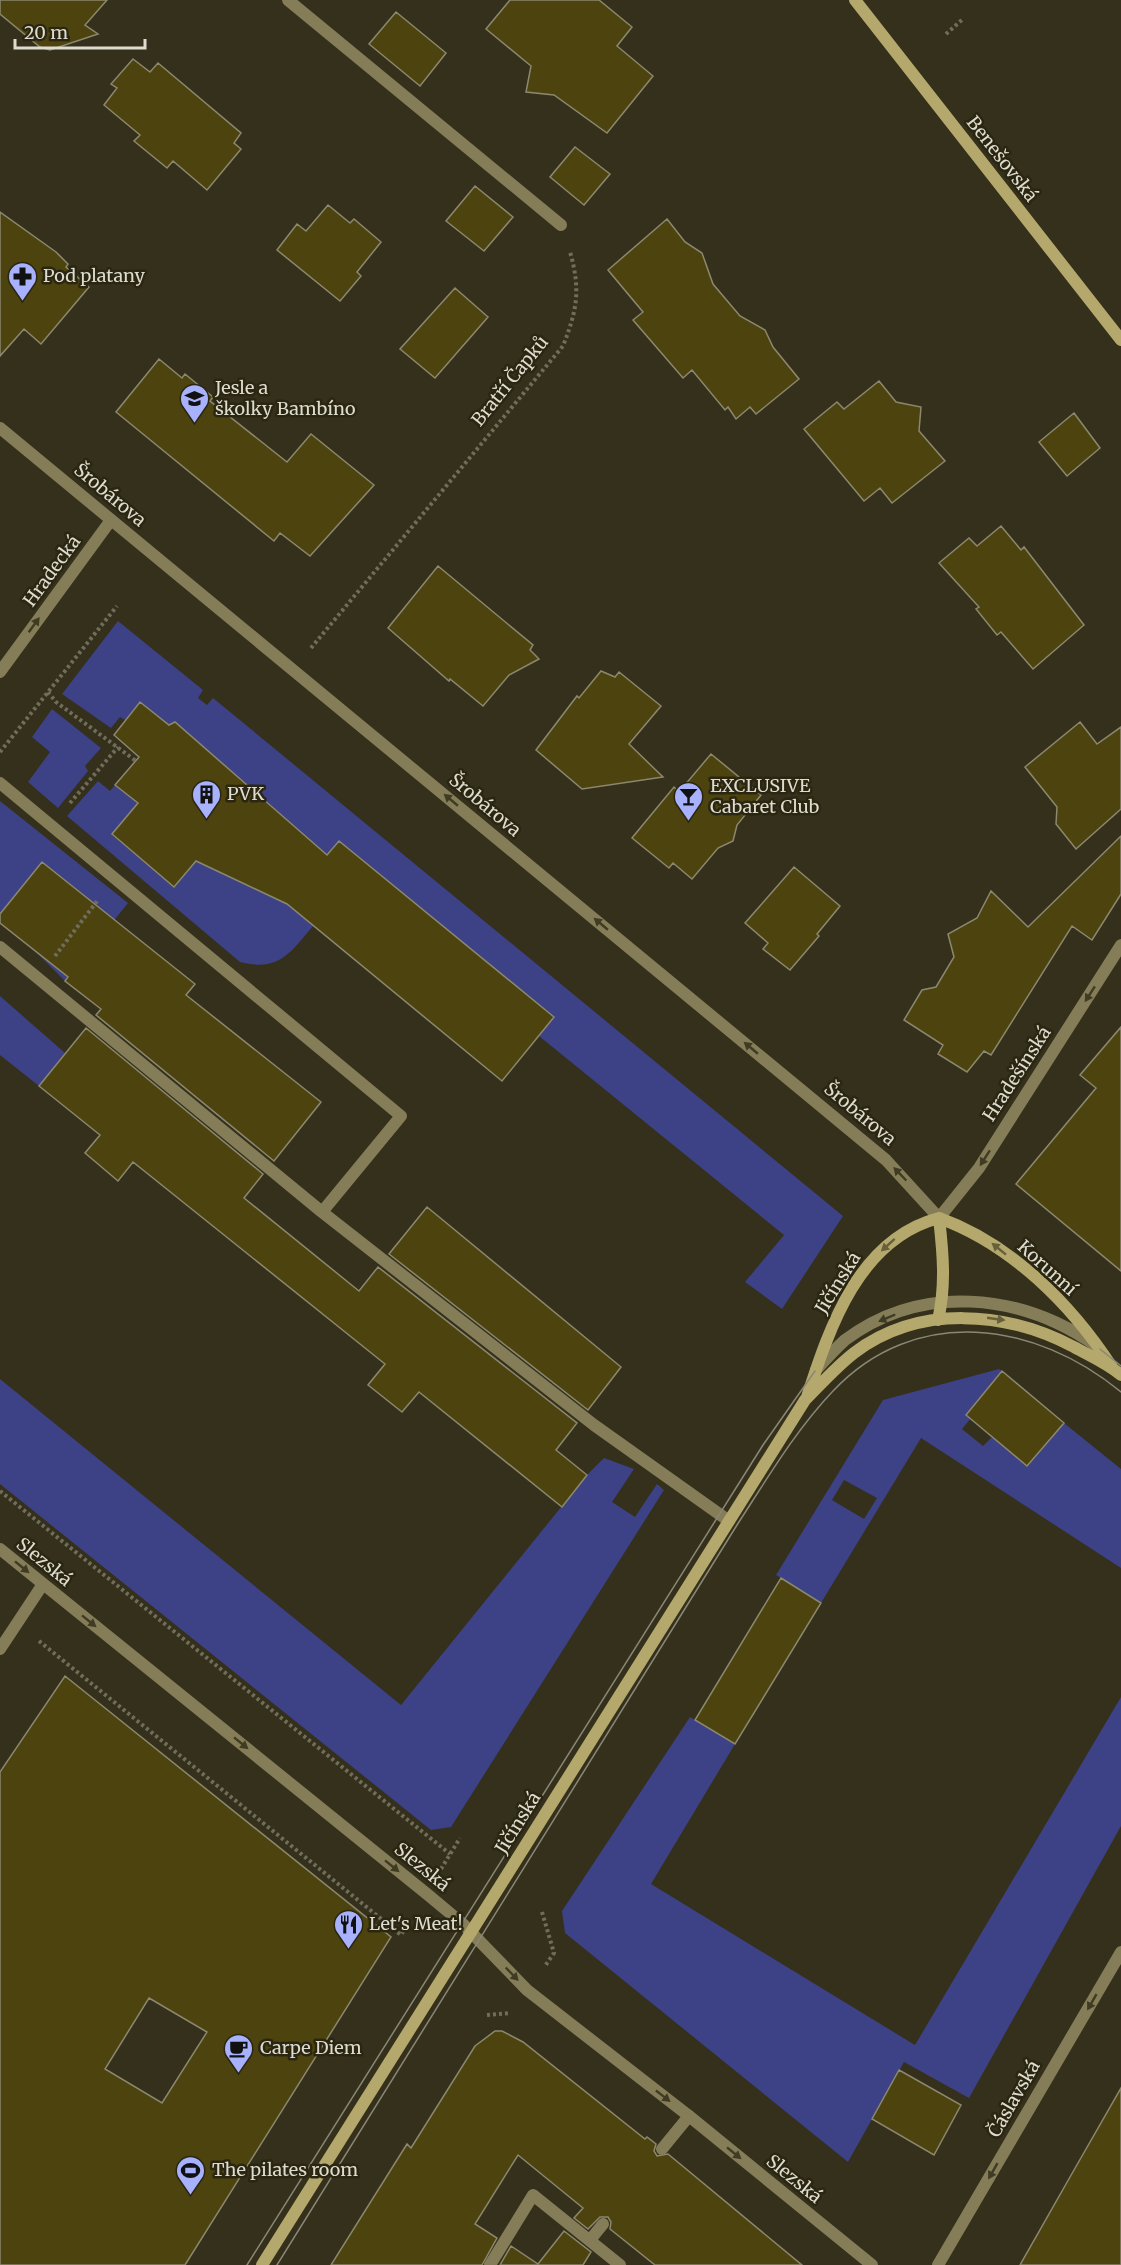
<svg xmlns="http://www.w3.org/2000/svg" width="1121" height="2265" font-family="Merriweather,serif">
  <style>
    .green { fill: #3d4185; fill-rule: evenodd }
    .building { fill: #4d430e; stroke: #8c8870; stroke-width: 1.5; fill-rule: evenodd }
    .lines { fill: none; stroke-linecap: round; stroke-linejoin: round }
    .path { stroke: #716d5b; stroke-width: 4; stroke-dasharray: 3 3; stroke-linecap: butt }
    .lane { stroke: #847d58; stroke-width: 12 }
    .street { stroke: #847d58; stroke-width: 12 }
    .secondary { stroke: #b4a86c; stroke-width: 12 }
    .tram { stroke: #8a8776; stroke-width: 1.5 }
    .oneway { fill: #403c23 }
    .oneway2 { fill: #68603a }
    .labels { text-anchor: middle; stroke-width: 5; stroke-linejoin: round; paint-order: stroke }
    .street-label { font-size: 18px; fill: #dedccf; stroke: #2a2611 }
    .poi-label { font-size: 18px; fill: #dedccf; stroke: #2a2611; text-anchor: start }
  </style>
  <rect width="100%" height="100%" fill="#34301b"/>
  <path class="green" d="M118 621 203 690 198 698 207 705 213 698 843 1216 782 1309 745 1282 784 1235 539 1036 554 1017 339 841 327 855 175 722 169 725 140 702 125 720 120 717 111 728 62 694Z
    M52 709 101 748 85 766 88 771 58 808 28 782 50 752 32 737Z
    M98 781 110 791 115 785 138 803 112 835 174 887 201 856 222 874 287 904 313 926C290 953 279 972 240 962L67 816Z
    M0 801 128 903 65 981 37 953 84 895 42 862 0 914Z
    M0 996 65 1053 39 1086 0 1055Z
    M999 1369 1002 1371 966 1414 971 1418 962 1429 983 1446 992 1437 1027 1466 1064 1423 1121 1469V1568L921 1438 821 1603 776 1575 883 1400ZM844 1480 877 1498 864 1519 832 1500Z
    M0 1379 401 1705 587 1475 604 1458 634 1469 612 1502 635 1517 657 1484 664 1490 451 1827 431 1830 0 1484Z
    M1121 1697V1826L969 2098 904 2062 848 2162 565 1933 562 1911 690 1717 735 1744 651 1884 915 2045Z"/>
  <path class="building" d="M0 0H107L85 25 98 34 50 50 40 47 0 14Z
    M510 0H599L632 27 617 46 653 76 607 133 554 95 526 92 531 66 486 29Z
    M396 12 446 53 420 86 369 44Z
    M133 59 150 72 158 63 241 133 234 143 241 149 207 190 173 161 167 168 134 141 140 135 104 105 117 88 111 84Z
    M575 147 610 174 584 205 550 177Z
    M475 186 513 217 484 251 446 221Z
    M328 205 350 223 354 219 381 242 357 272 361 276 340 301 277 250 297 224 306 231Z
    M0 212 56 252 68 264 66 267 89 287 41 344 24 329 0 356Z
    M667 219 685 242 702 253 713 284 740 316 765 330 773 347 799 379 756 414 750 407 736 419 728 407 725 410 692 370 683 378 633 320 643 312 608 270Z
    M455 288 488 317 435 378 400 349Z
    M159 359 182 378 185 374 213 397 210 401 287 462 311 434 374 485 310 556 280 533 274 541 116 412Z
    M879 381 896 402 921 407 919 431 945 461 892 503 880 488 864 501 804 429 837 402 844 409Z
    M1074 413 1100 448 1067 476 1039 442Z
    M1001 526 1021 550 1024 547 1084 625 1033 669 1001 632 997 635 976 609 979 607 939 563 969 538 977 546Z
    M438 566 533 645 530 650 539 659 509 675 483 706 450 679 449 681 388 628Z
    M601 671 615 677 619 672 661 706 629 744 663 777 582 789 536 750 577 696 579 698Z
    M140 702 169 725 175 722 327 855 339 841 554 1017 502 1081 287 904 196 861 174 887 112 834 138 803 115 785 139 757 114 735Z
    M1080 722 1097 744 1121 727V809L1076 849 1056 824 1057 807 1025 767Z
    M711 754 761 795 737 825 733 841 718 848 692 879 673 863 669 868 632 838 674 787 679 792Z
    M1121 836V894L1092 940 1072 926 991 1055 984 1051 967 1072 938 1054 943 1045 904 1020 922 990 936 987 954 957 948 934 977 918 991 891 1028 927Z
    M42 862 195 984 186 995 321 1102 274 1161 96 1015 101 1009 65 981 68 977 0 923V914Z
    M794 867 840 906 817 934 819 936 790 970 763 949 768 943 745 923Z
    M1121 1027V1271L1016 1184 1096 1088 1080 1075Z
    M86 1028 263 1174 244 1198 359 1291 378 1267 577 1423 556 1450 587 1475 562 1507 419 1392 402 1412 368 1385 385 1364 133 1162 118 1181 85 1153 100 1135 39 1086Z
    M427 1207 621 1367 588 1410 389 1254Z
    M1002 1371 1064 1423 1027 1466 966 1415Z
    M781 1578 821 1603 735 1744 695 1720Z
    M65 1676 391 1937 185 2265H0V1772ZM149 1998 207 2032 162 2103 105 2069Z
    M495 2031H502L523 2042 645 2139 647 2137 656 2144 654 2151 657 2156 668 2154 802 2265H655L610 2229 611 2222 608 2217H600L588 2229 574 2218 583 2208 518 2155 475 2224 497 2238 482 2265H331L407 2144 411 2148 475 2046Z
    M899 2070 961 2105 934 2155 872 2119Z
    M1121 2088V2265H1020L1074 2170Z
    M564 2231 591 2252 583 2265H500L511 2246 538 2264Z"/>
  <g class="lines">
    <path class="path" d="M946 34 963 19
      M311 648 563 346C577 310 581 290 570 252
      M48 692 56 702 136 761
      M0 752 117 606
      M70 803 118 747
      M55 956 98 900
      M0 1491 450 1854
      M39 1641 401 1935 411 1919
      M441 1869 460 1838
      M542 1912 554 1953 545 1966
      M487 2015 510 2013"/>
    <path class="lane" d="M0 783 401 1116 322 1212
      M0 947 322 1212 594 1425 729 1521
      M816 1370C825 1360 835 1349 845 1340 921 1283 1020 1293 1095 1345
      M662 2149 689 2116
      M590 2240 603 2224
      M490 2265 533 2195 620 2265"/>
    <path class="street" d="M288 0 561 225
      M0 428 886 1160 939 1218 979 1168 1121 945
      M0 672 111 520
      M0 1549 427 1894 463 1924 527 1990 689 2116 872 2265
      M0 1649 43 1584
      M938 2265 1121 1952"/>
    <path class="secondary" d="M855 0 1121 340
      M939 1218C1011 1244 1071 1304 1112 1367
      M938 1320C946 1286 943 1253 939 1218
      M807 1397C830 1326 859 1239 939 1218
      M262 2265 805 1400C821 1384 836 1367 854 1353 919 1304 1006 1311 1074 1347 1090 1356 1107 1363 1121 1375"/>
    <path class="tram" d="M1100 1349 1121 1366
      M247 2265 763 1445 815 1371
      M277 2265 737 1525C767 1479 795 1431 833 1391 915 1304 1035 1321 1121 1392"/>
  </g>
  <defs><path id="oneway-solid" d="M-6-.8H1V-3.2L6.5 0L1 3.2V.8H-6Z" transform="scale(1.5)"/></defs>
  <g class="oneway">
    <use href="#oneway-solid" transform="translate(34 625) rotate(-54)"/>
    <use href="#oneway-solid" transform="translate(451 800) rotate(-140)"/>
    <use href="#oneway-solid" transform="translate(601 924) rotate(-140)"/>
    <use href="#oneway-solid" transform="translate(1090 994) rotate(123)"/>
    <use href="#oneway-solid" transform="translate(751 1048) rotate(-140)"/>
    <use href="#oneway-solid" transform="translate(985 1158) rotate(123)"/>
    <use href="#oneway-solid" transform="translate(900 1174) rotate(-134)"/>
    <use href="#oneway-solid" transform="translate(887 1318) rotate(157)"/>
    <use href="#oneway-solid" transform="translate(22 1567) rotate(39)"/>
    <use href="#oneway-solid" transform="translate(89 1621) rotate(39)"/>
    <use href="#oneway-solid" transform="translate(241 1743) rotate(39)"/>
    <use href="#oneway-solid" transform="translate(392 1866) rotate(39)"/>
    <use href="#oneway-solid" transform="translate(512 1974) rotate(46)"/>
    <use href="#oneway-solid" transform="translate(1092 2002) rotate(120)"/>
    <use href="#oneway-solid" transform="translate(663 2096) rotate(38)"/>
    <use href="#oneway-solid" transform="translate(734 2153) rotate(39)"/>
    <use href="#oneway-solid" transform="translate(993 2171) rotate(120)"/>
  </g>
  <g class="oneway2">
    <use href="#oneway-solid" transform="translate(888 1245) rotate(138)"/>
    <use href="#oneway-solid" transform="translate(999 1249) rotate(-141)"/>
    <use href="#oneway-solid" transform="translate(996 1319) rotate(8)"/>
  </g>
  <defs>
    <symbol id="pharmacy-pin" viewBox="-11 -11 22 30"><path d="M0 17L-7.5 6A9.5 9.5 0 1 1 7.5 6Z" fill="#a7b1fc" stroke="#2a2611"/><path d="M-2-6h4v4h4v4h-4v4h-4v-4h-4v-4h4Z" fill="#111"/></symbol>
    <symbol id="school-pin" viewBox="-11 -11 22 30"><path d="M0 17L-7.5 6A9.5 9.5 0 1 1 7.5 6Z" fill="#a7b1fc" stroke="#2a2611"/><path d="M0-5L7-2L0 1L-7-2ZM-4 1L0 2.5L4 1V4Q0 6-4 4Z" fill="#111"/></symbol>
    <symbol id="building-pin" viewBox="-11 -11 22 30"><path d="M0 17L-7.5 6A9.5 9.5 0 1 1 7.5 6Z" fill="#a7b1fc" stroke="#2a2611"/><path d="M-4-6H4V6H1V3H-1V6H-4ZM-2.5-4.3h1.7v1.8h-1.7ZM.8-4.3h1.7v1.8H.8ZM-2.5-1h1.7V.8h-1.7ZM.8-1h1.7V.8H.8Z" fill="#111"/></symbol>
    <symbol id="bar-pin" viewBox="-11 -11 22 30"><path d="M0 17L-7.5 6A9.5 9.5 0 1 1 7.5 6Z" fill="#a7b1fc" stroke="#2a2611"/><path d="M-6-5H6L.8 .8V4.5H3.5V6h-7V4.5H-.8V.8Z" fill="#111"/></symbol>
    <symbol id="restaurant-pin" viewBox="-11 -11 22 30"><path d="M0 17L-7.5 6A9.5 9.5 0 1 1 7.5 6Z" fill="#a7b1fc" stroke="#2a2611"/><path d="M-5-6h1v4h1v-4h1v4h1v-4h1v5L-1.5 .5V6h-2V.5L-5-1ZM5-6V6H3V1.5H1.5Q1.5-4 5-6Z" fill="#111"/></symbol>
    <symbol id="cafe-pin" viewBox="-11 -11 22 30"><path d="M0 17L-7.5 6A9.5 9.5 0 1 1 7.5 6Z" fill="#a7b1fc" stroke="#2a2611"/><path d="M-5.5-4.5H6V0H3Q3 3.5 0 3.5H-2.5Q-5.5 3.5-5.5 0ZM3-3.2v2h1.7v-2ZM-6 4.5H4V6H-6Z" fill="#111"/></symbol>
    <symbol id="stadium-pin" viewBox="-11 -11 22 30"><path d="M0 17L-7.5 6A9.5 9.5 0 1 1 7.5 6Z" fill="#a7b1fc" stroke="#2a2611"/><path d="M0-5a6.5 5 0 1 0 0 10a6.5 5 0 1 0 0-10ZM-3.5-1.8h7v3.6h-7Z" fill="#111"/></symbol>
  </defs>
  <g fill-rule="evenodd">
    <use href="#pharmacy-pin" x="6" y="260" width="33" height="45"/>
    <use href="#school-pin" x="178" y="382" width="33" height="45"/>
    <use href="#building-pin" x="190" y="778" width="33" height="45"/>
    <use href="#bar-pin" x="672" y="780" width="33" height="45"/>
    <use href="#restaurant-pin" x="332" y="1908" width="33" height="45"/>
    <use href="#cafe-pin" x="222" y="2032" width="33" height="45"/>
    <use href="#stadium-pin" x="174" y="2154" width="33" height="45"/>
  </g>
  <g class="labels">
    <g class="street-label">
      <text transform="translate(1002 159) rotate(52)" y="6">Benešovská</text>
      <text transform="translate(510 381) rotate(-51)" y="6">Bratří Čapků</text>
      <text transform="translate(110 495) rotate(40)" y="6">Šrobárova</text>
      <text transform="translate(52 571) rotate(-54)" y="6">Hradecká</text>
      <text transform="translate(485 805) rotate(40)" y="6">Šrobárova</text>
      <text transform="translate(1017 1074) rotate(-57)" y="6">Hradešínská</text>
      <text transform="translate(860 1114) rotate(40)" y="6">Šrobárova</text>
      <text transform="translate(1047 1268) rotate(42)" y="6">Korunní</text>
      <text transform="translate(838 1283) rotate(-58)" y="6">Jičínská</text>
      <text transform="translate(44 1562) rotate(39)" y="6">Slezská</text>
      <text transform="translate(518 1823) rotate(-58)" y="6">Jičínská</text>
      <text transform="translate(422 1867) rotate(39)" y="6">Slezská</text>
      <text transform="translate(1014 2099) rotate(-60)" y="6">Čáslavská</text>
      <text transform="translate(794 2179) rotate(39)" y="6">Slezská</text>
    </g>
    <g class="poi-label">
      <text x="43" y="282">Pod platany</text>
      <text x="215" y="394">Jesle a<tspan x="215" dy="21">školky Bambíno</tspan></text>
      <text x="710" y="792">EXCLUSIVE<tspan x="710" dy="21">Cabaret Club</tspan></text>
      <text x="227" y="800">PVK</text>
      <text x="369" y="1930">Let's Meat!</text>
      <text x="260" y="2054">Carpe Diem</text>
      <text x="212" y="2176">The pilates room</text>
    </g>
  </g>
  <path d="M15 39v9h130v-9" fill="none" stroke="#dedccf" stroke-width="3"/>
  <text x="24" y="39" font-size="18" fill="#dedccf" stroke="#2a2611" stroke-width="4.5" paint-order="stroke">20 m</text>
</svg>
